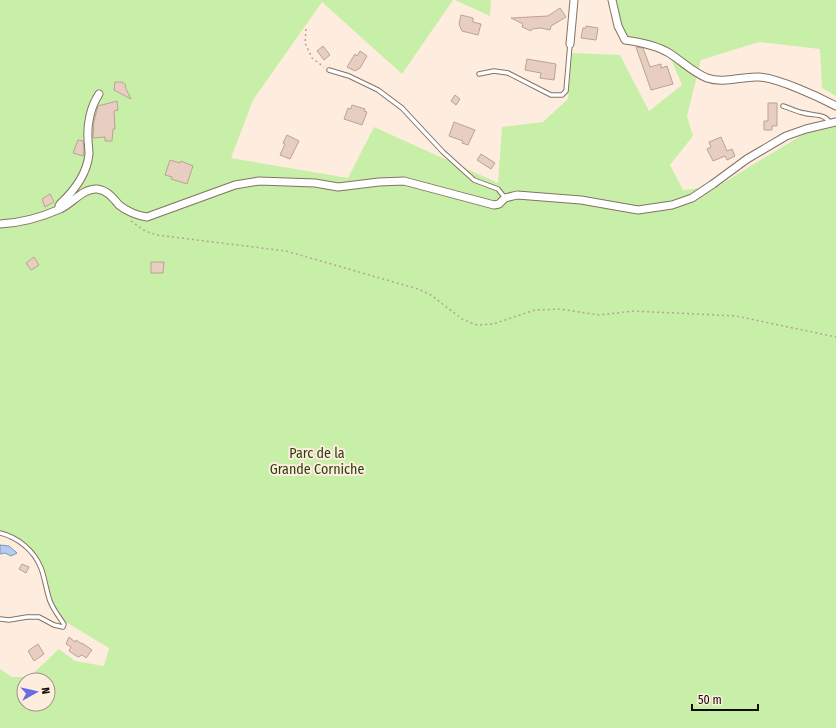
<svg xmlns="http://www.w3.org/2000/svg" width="836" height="728" font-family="'Fira Sans Condensed',sans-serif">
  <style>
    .green { fill: #c8efa7; fill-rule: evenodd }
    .water { fill: #b1cdf5; stroke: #8293ad }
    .building { fill: #e7cec0; stroke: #baa295 }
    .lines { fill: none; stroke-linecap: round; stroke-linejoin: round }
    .service-casing { stroke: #857262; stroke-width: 5.5 }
    .minor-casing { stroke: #857262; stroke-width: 9 }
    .path { stroke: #b2a499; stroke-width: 1.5; stroke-dasharray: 2 3; stroke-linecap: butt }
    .service { stroke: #fff; stroke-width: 3.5 }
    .minor { stroke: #fff; stroke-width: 7 }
    .labels { text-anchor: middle; stroke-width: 4; stroke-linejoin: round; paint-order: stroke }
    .park-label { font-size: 14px; fill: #2a420e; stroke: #feeddf }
  </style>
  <rect width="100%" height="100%" fill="#feeddf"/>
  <path class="green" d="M0 0H453L402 74 322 2 253 100 231 158 348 178 374 127 498 183 502 127 543 122 568 99 572 53 620 55 649 111 682 85 668 52 625 40 612 0H836V96L822 88 820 49 759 42 701 60 687 116 693 136 670 165 683 190 718 186 807 132 836 126V728H0V669L12 677H29L59 649 75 661 104 666 109 648 59 618 50 601 41 567 33 554 22 543 0 533ZM24 680H48V704H24Z
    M455 0H491L490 16Z"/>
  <path class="water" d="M0 545 9 546 17 553 11 556 5 553 0 554Z"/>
  <path class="building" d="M560 8 566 17 551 26 550 30 541 28 532 29 531 31 522 27 523 24 511 18 548 16Z
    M461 15 473 18V22L481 24 478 35 462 31 459 24Z
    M586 26 598 28 596 40 581 38 583 28H586Z
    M323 46 330 55 324 60 317 51Z
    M636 47 643 48 650 67 661 64V68L667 66 673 84 651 90Z
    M360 51 367 56 360 68 355 71 347 67 355 54 357 56Z
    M527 59 556 64 554 80 540 78 541 73 525 70Z
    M115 82H122L126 85 125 87 131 99 114 90Z
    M455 95 460 99 456 105 451 101Z
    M117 101 118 110 114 111 115 129H113L112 141H105V137L93 138 94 121 98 106Z
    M768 103H777V126H772V130H764V121H768Z
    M352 105 365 109 364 111 367 112 362 125 344 119 348 108 351 109Z
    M454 122 475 130 468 145 462 143 463 141 449 136Z
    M287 135 299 141 290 159 280 155 285 144 283 143Z
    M721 137 727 151 732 149 735 156 727 160 725 156 713 161 707 149 711 147 709 142Z
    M78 140 83 141 84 150 83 156 73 153Z
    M481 154 495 163 491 169 477 160Z
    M170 160 180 163 181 161 193 166 187 184 171 179 172 177 165 175Z
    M50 194 54 202 45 207 42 199Z
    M34 257 39 265 31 270 26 263Z
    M151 262H164L163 273H151Z
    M22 564 29 567 26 573 19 569Z
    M69 637 75 642 76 640 82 644V643L92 650 86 658 82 655 78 657 69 651 71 647 66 644Z
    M38 644 44 654 34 661 28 651Z"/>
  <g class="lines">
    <defs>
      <path id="service" d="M329 70 349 76 378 90 402 108 443 152 474 180 498 189 505 198
        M479 74 494 71 508 73 551 95H562L566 91 570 44
        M783 106C790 108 797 112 804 113 814 116 825 113 830 123
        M0 533C17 537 34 550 41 568 45 578 46 590 50 601 53 609 59 617 64 624L63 627 54 625 39 617H27L9 620 0 619"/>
      <path id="minor" d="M612 0 618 26 625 40C639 42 656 45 669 53 682 61 692 72 707 78 724 84 742 76 759 77 778 78 819 97 836 106
        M570 44 574 0
        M59 209V206L60 204C74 191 87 174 89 154 89 149 88 144 88 138 87 123 91 106 99 94
        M0 224C19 223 42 217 60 209 72 204 83 188 97 189 107 190 113 198 119 205 126 211 138 216 147 217L235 185 259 181 315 183 338 187 379 182 404 181 494 205 499 204 505 198 517 195 581 200 638 210 672 205 692 198 713 184 747 159 786 136 806 129 836 122"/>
    </defs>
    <use href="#service" class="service-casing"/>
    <use href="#minor" class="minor-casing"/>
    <path class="path" d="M306 29 305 43 312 58 324 67
      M131 221 145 231 157 235 286 251 418 289 431 295 462 319 477 325 493 324 535 310 559 309 599 315 634 311 736 316 836 337"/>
    <use href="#service" class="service"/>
    <use href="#minor" class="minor"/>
  </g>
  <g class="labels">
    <g class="park-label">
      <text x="317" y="458">Parc de la<tspan x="317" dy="16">Grande Corniche</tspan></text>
    </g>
  </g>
  <g transform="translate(36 692) rotate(82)"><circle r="19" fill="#feeddf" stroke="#a09388"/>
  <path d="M0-3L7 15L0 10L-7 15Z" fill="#676be5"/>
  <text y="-6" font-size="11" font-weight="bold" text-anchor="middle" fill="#130c06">N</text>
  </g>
  <path d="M692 704v6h66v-6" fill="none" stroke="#130c06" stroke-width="2"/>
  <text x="698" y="704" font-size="12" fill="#130c06" stroke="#feeddf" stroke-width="3" paint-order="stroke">50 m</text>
</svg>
